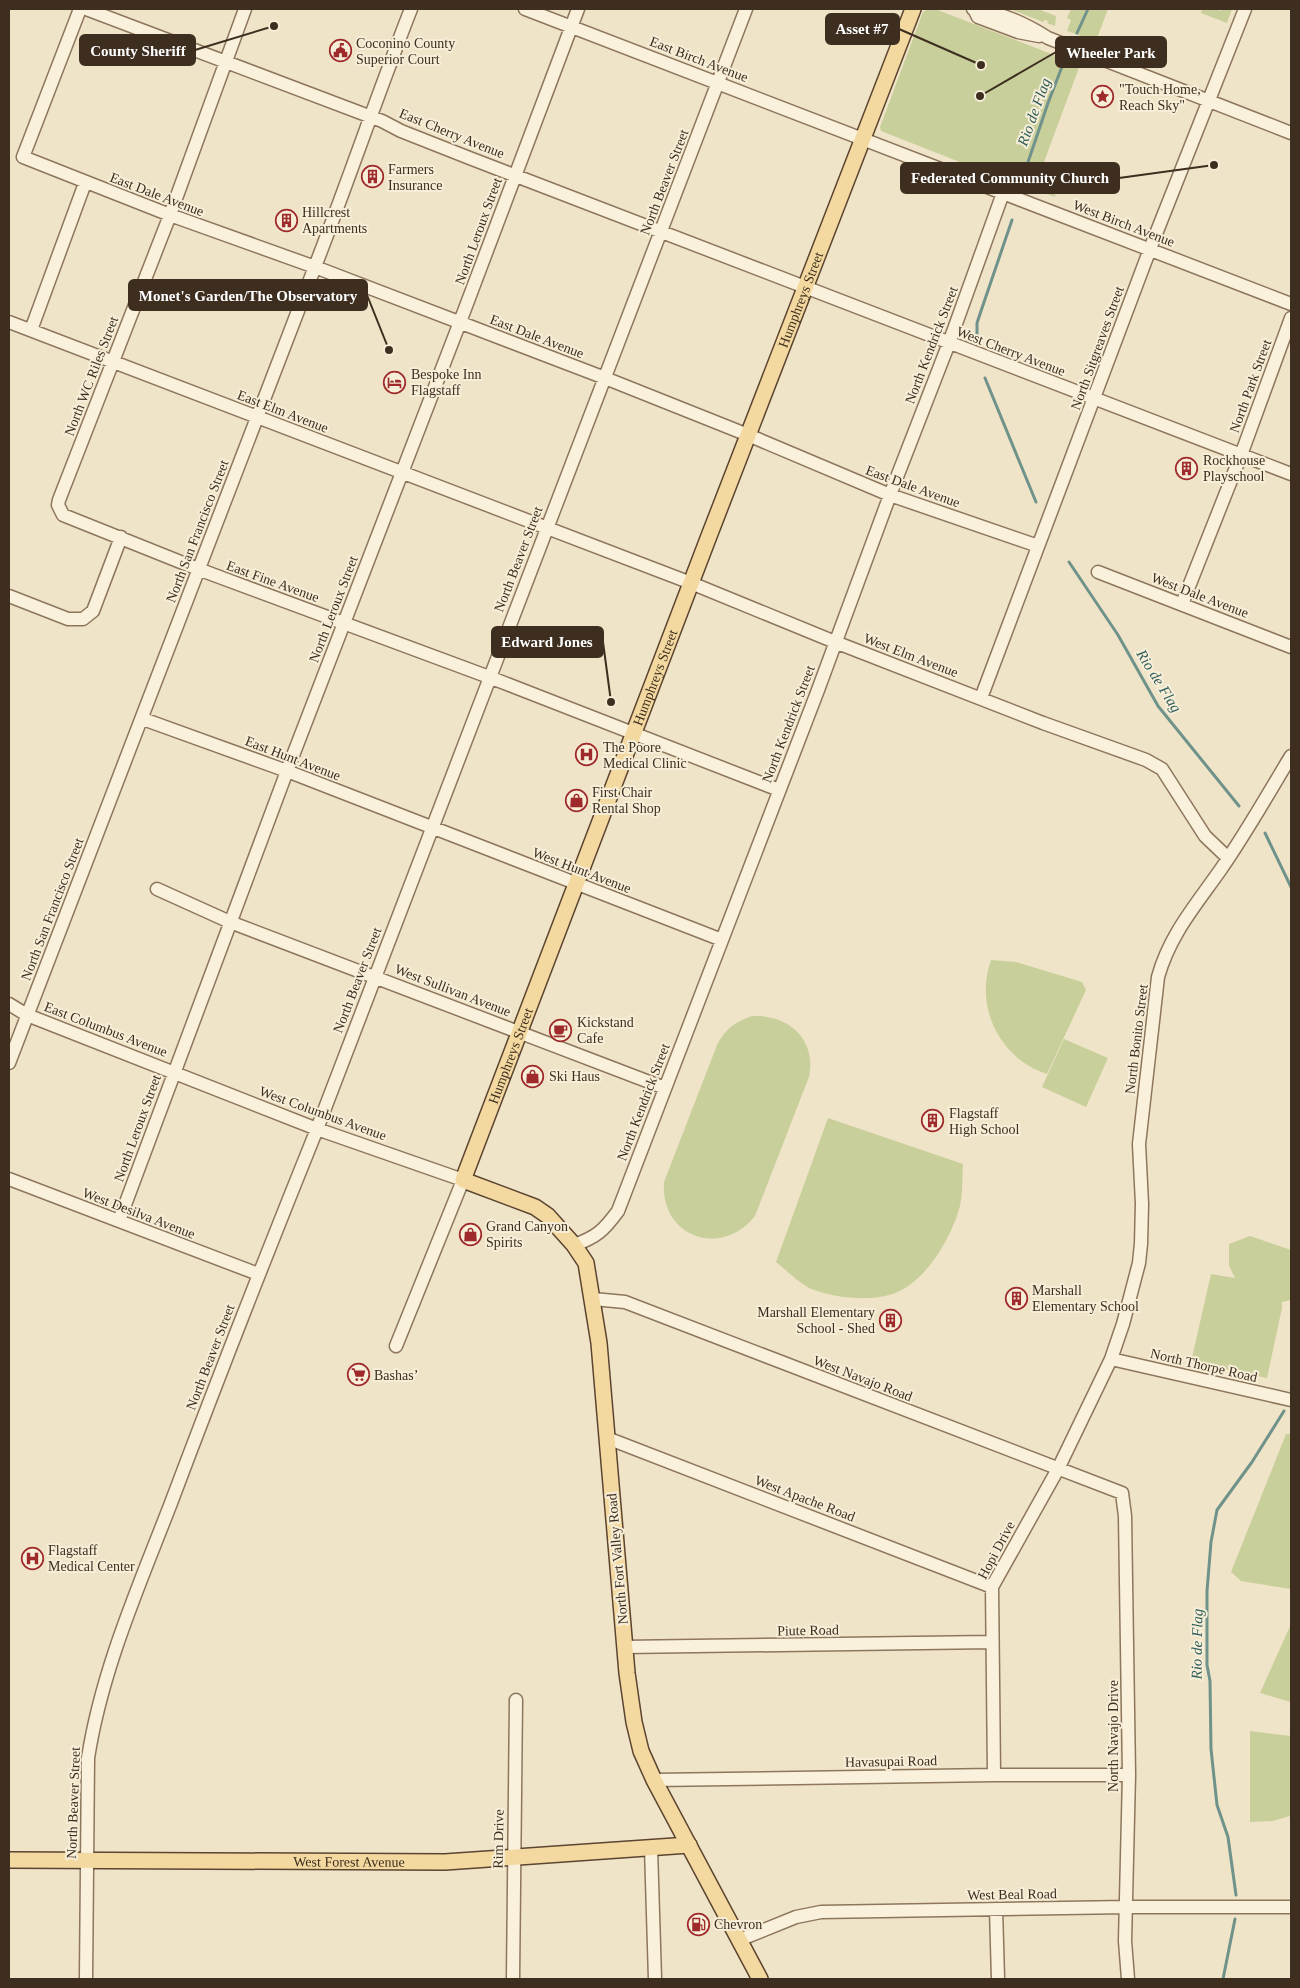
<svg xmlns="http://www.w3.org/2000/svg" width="1300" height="1988" font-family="'Times New Roman',serif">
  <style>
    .green { fill: #c9cf9b }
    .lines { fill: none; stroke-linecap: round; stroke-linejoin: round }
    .stream { stroke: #6f938a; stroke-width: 3 }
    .minor-casing { stroke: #8d765c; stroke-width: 15 }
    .major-casing { stroke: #5b4430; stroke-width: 18 }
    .minor { stroke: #faf1dc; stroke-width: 12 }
    .major { stroke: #f3d9a0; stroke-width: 15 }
    .labels { text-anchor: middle; stroke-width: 4; stroke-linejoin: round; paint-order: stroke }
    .poi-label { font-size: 14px; fill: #3d2e20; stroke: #f7eed8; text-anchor: start }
    .street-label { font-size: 14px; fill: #3d2e20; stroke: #f7eed8 }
    .water-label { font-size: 15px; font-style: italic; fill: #2f5d5a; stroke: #f7eed8 }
    .leader { fill: none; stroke: #3d2e20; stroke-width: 2 }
    .callout-dot { fill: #3d2e20; stroke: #f7eed8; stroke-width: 2 }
    .callout { fill: #3d2e20; stroke: #3d2e20; stroke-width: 2 }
    .callout-label { font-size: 15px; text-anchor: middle; font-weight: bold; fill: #fff }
  </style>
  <rect width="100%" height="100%" fill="#f0e4c8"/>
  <path class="green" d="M928 9H935L1080 65 1044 162 1046 180 1056 197 1003 179 881 131 880 127 923 12Z
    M1010 9H1038L1056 16 1055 26 1047 23 1048 21 1045 20 1043 22Z
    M1071 9H1108L1096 41 1067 31 1071 20 1067 18Z
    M1202 9H1216L1221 11 1222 9H1232L1227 23 1201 13Z
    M991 960 1016 962 1082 982 1086 990 1047 1074C1000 1059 974 1007 991 960Z
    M752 1016C788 1014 817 1039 809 1077L755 1216C721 1259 660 1237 664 1182L717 1045C725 1029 735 1022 752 1016Z
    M1064 1039 1108 1058 1086 1107 1042 1087Z
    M828 1118 963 1164C962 1177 963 1193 960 1206 951 1239 924 1286 889 1295 864 1302 832 1297 809 1288 798 1282 786 1270 776 1262Z
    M1250 1236 1291 1250V1300L1282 1302V1308L1267 1378 1191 1362 1211 1274 1235 1278 1229 1266V1244Z
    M1286 1434H1291V1589L1241 1581 1231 1572Z
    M1291 1624V1702L1260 1693Z
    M1250 1731 1291 1736 1290 1816 1273 1821 1250 1822Z"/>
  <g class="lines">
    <path class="stream" d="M1077 33 1088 9
      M1024 174 1048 103 1065 59
      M977 336V323L981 311 1012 220
      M985 378 1036 502
      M1069 562 1118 635 1158 706 1239 806
      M1265 833 1291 887
      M1236 1895 1228 1837 1217 1805 1211 1749 1210 1681 1207 1665V1591L1211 1542 1217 1510 1252 1462 1284 1411
      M1223 1979 1235 1919"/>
    <defs>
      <path id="minor" d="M80 9 23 157 170 215 315 267 605 378 748 435 890 495 1038 546
        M86 9 382 121 401 131 472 159 1291 474
        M245 9 170 215 59 500 58 505 63 515 198 569 489 677 779 790
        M525 9 1291 304
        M973 9C1002 13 1024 23 1048 38L1291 133
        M974 9 978 17 1018 32 1039 36
        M9 322 691 583 835 642 1043 723 1146 760 1162 769 1205 836 1228 858
        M31 330 85 183
        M1098 572 1291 647
        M9 596 68 619H83L93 611 121 537
        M1182 604 1241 455 1291 318
        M981 698 1150 249 1245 9
        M143 719 287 771 722 940
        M157 889 230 922 665 1088
        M9 1004 27 1015 317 1129 463 1180 396 1346
        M9 1063C112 797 215 531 316 264 349 179 378 93 411 9
        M9 1179 258 1274
        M119 1221 287 771 460 322 578 9
        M574 1245C597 1237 604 1230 618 1211L818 690 890 495 949 343 1003 193
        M593 1299 625 1302 1122 1493 1125 1516 1129 1775 1125 1941 1128 1979
        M1111 1359 1291 1400
        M607 1438 992 1587
        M624 1647 992 1642
        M994 1775 992 1587 1058 1469 1111 1359 1123 1324 1139 1263 1141 1244 1142 1204 1139 1144 1158 977C1170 934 1196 905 1221 869 1246 833 1268 794 1291 756
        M654 1780 994 1775H1129
        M651 1848 655 1979
        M996 1909 998 1979
        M739 1940 796 1917 821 1912 1127 1907H1291
        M86 1979 88 1758C102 1669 139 1586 171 1503 218 1378 267 1253 317 1129L746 9
        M513 1979 516 1700"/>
      <g id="major">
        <path id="s1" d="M9 1860 445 1862 689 1845"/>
        <path id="s2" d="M760 1979 654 1780 641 1751 634 1722 627 1673 599 1343 586 1263 574 1245 548 1216 535 1207 463 1180 709 536 913 9"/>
      </g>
    </defs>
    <use href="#minor" class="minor-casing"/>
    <use href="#major" class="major-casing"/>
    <use href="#minor" class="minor"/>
    <use href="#major" class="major"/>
  </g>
  <defs>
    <symbol id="civic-ring" viewBox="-11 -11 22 22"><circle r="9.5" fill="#f7eed8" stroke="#9e2a2b" stroke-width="1.5"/><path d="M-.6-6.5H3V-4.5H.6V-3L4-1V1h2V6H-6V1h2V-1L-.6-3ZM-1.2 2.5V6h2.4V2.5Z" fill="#9e2a2b"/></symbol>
    <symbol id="sight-ring" viewBox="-11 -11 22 22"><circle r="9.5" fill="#f7eed8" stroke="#9e2a2b" stroke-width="1.5"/><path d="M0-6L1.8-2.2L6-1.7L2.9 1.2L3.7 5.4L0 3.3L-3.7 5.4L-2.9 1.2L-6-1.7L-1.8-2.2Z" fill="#9e2a2b"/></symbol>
    <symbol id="building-ring" viewBox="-11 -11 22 22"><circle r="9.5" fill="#f7eed8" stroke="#9e2a2b" stroke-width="1.5"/><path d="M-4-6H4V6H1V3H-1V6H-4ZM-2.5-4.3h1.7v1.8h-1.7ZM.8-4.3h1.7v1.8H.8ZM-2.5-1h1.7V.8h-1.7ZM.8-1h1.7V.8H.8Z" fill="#9e2a2b"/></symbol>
    <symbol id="hotel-ring" viewBox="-11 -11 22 22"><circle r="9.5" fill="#f7eed8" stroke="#9e2a2b" stroke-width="1.5"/><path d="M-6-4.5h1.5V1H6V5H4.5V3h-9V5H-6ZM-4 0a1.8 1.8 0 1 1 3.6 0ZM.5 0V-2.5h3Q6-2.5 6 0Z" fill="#9e2a2b"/></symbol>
    <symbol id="hospital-ring" viewBox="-11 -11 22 22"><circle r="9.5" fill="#f7eed8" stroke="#9e2a2b" stroke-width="1.5"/><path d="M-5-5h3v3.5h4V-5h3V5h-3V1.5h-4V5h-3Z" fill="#9e2a2b"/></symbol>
    <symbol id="shop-ring" viewBox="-11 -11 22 22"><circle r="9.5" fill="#f7eed8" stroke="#9e2a2b" stroke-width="1.5"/><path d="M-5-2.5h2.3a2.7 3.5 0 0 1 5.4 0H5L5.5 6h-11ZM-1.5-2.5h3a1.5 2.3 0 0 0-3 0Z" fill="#9e2a2b"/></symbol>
    <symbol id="cafe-ring" viewBox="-11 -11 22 22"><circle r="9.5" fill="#f7eed8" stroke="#9e2a2b" stroke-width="1.5"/><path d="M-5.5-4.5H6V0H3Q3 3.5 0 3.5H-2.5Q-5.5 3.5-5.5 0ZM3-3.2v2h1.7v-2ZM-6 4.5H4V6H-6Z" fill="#9e2a2b"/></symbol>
    <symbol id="supermarket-ring" viewBox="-11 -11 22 22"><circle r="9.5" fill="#f7eed8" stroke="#9e2a2b" stroke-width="1.5"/><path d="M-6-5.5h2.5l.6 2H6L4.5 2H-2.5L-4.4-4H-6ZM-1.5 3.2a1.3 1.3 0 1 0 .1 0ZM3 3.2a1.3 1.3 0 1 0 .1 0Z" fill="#9e2a2b"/></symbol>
    <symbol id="fuel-ring" viewBox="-11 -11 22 22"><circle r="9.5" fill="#f7eed8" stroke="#9e2a2b" stroke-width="1.5"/><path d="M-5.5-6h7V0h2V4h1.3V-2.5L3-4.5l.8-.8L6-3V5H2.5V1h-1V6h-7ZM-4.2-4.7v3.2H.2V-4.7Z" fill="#9e2a2b"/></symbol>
  </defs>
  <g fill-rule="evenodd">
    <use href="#civic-ring" x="328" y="38" width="25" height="25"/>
    <use href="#sight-ring" x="1090" y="84" width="25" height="25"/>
    <use href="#building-ring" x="360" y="164" width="25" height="25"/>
    <use href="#building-ring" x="274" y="208" width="25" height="25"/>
    <use href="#hotel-ring" x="382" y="370" width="25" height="25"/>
    <use href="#building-ring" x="1174" y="456" width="25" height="25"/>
    <use href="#hospital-ring" x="574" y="742" width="25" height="25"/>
    <use href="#shop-ring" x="564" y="788" width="25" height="25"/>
    <use href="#cafe-ring" x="548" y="1018" width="25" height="25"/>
    <use href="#shop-ring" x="520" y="1064" width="25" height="25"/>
    <use href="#building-ring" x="920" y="1108" width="25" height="25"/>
    <use href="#shop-ring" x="458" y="1222" width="25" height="25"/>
    <use href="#building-ring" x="1004" y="1286" width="25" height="25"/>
    <use href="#building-ring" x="878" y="1308" width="25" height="25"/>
    <use href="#supermarket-ring" x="346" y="1362" width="25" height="25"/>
    <use href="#hospital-ring" x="20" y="1546" width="25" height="25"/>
    <use href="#fuel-ring" x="686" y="1912" width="25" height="25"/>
  </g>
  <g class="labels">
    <g class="poi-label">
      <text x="356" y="48">Coconino County<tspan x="356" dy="16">Superior Court</tspan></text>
      <text x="1119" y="94">"Touch Home,<tspan x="1119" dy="16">Reach Sky"</tspan></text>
      <text x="388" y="174">Farmers<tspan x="388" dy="16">Insurance</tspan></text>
      <text x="302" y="217">Hillcrest<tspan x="302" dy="16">Apartments</tspan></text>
      <text x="411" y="379">Bespoke Inn<tspan x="411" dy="16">Flagstaff</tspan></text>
      <text x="1203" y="465">Rockhouse<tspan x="1203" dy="16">Playschool</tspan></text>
      <text x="603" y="752">The Poore<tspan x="603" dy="16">Medical Clinic</tspan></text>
      <text x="592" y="797">First Chair<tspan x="592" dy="16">Rental Shop</tspan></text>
      <text x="577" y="1027">Kickstand<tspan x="577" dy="16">Cafe</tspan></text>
      <text x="549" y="1081">Ski Haus</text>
      <text x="949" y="1118">Flagstaff<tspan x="949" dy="16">High School</tspan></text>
      <text x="486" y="1231">Grand Canyon<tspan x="486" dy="16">Spirits</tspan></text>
      <text x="1032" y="1295">Marshall<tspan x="1032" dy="16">Elementary School</tspan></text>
      <text x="875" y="1317" text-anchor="end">Marshall Elementary<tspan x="875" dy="16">School - Shed</tspan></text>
      <text x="374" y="1380">Bashas’</text>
      <text x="48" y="1555">Flagstaff<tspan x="48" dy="16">Medical Center</tspan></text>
      <text x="714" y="1929">Chevron</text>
    </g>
    <g class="street-label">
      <text transform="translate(699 59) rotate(21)" y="5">East Birch Avenue</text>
      <text transform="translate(452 133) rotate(22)" y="5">East Cherry Avenue</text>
      <text transform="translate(664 182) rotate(-69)" y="5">North Beaver Street</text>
      <text transform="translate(157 194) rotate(21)" y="5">East Dale Avenue</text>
      <text transform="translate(1124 223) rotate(21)" y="5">West Birch Avenue</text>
      <text transform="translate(478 231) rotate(-70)" y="5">North Leroux Street</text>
      <text dy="5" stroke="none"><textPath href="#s2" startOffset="1845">Humphreys Street</textPath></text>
      <text transform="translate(537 336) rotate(21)" y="5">East Dale Avenue</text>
      <text transform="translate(931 345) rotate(-69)" y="5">North Kendrick Street</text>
      <text transform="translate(1097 348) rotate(-70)" y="5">North Sitgreaves Street</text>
      <text transform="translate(1011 351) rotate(21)" y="5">West Cherry Avenue</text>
      <text transform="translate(91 376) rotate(-69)" y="5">North WC Riles Street</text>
      <text transform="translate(1250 386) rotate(-70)" y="5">North Park Street</text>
      <text transform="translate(283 411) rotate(21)" y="5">East Elm Avenue</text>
      <text transform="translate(913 486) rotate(20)" y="5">East Dale Avenue</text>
      <text transform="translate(197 531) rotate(-69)" y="5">North San Francisco Street</text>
      <text transform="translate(518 559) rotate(-69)" y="5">North Beaver Street</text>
      <text transform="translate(273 581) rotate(20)" y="5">East Fine Avenue</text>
      <text transform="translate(1200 595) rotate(21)" y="5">West Dale Avenue</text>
      <text transform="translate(333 609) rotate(-69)" y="5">North Leroux Street</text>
      <text transform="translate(911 655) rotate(21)" y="5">West Elm Avenue</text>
      <text dy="5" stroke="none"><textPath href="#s2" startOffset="1440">Humphreys Street</textPath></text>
      <text transform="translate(788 724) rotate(-69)" y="5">North Kendrick Street</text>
      <text transform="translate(293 758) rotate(21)" y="5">East Hunt Avenue</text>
      <text transform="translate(582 870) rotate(21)" y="5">West Hunt Avenue</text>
      <text transform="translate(52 909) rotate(-69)" y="5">North San Francisco Street</text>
      <text transform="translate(357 980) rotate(-69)" y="5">North Beaver Street</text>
      <text transform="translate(453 990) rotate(21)" y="5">West Sullivan Avenue</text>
      <text transform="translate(106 1029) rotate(21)" y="5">East Columbus Avenue</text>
      <text transform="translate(1136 1039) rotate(-83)" y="5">North Bonito Street</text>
      <text dy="5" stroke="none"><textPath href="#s2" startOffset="1035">Humphreys Street</textPath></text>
      <text transform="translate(643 1102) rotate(-69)" y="5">North Kendrick Street</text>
      <text transform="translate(323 1113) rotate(20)" y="5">West Columbus Avenue</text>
      <text transform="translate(137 1128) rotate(-70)" y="5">North Leroux Street</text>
      <text transform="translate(139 1213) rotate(21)" y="5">West Desilva Avenue</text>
      <text transform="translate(210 1357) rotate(-69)" y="5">North Beaver Street</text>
      <text transform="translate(1204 1365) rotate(13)" y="5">North Thorpe Road</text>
      <text transform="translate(863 1378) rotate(21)" y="5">West Navajo Road</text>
      <text transform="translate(805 1498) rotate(21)" y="5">West Apache Road</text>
      <text transform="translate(996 1550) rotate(-62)" y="5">Hopi Drive</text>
      <text transform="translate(617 1559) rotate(-95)" y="5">North Fort Valley Road</text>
      <text transform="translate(808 1630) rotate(-1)" y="5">Piute Road</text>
      <text transform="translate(1113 1736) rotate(-90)" y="5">North Navajo Drive</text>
      <text transform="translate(891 1761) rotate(-1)" y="5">Havasupai Road</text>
      <text transform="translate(73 1803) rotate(-88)" y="5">North Beaver Street</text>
      <text transform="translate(498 1839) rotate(-89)" y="5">Rim Drive</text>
      <text dy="5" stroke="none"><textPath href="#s1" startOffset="340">West Forest Avenue</textPath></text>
      <text transform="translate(1012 1894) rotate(-1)" y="5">West Beal Road</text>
    </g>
    <g class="water-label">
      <text transform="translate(1034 112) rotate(-70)" y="5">Rio de Flag</text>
      <text transform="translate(1159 681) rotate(58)" y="5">Rio de Flag</text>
      <text transform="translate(1197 1644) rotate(-89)" y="5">Rio de Flag</text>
    </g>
  </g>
  <path class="leader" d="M981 65L899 29M274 26L195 50M980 96L1056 52M1214 165L1119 178M389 350L367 295M611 702L603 642"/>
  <g class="callout-dot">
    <circle cx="981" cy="65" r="5"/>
    <circle cx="274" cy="26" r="5"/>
    <circle cx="980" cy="96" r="5"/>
    <circle cx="1214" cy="165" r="5"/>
    <circle cx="389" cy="350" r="5"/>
    <circle cx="611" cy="702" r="5"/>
  </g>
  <g class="callout">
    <rect x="826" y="14" width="73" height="30" rx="5"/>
    <rect x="80" y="35" width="115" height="30" rx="5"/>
    <rect x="1056" y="37" width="110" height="30" rx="5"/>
    <rect x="901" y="163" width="218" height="30" rx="5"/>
    <rect x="129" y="280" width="238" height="30" rx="5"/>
    <rect x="492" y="627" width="111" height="30" rx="5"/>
  </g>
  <g class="callout-label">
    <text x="862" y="34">Asset #7</text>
    <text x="138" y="56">County Sheriff</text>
    <text x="1111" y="58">Wheeler Park</text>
    <text x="1010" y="183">Federated Community Church</text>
    <text x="248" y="301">Monet's Garden/The Observatory</text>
    <text x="547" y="647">Edward Jones</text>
  </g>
  <rect width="1300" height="1988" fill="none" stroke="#3d2e20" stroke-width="20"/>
</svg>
